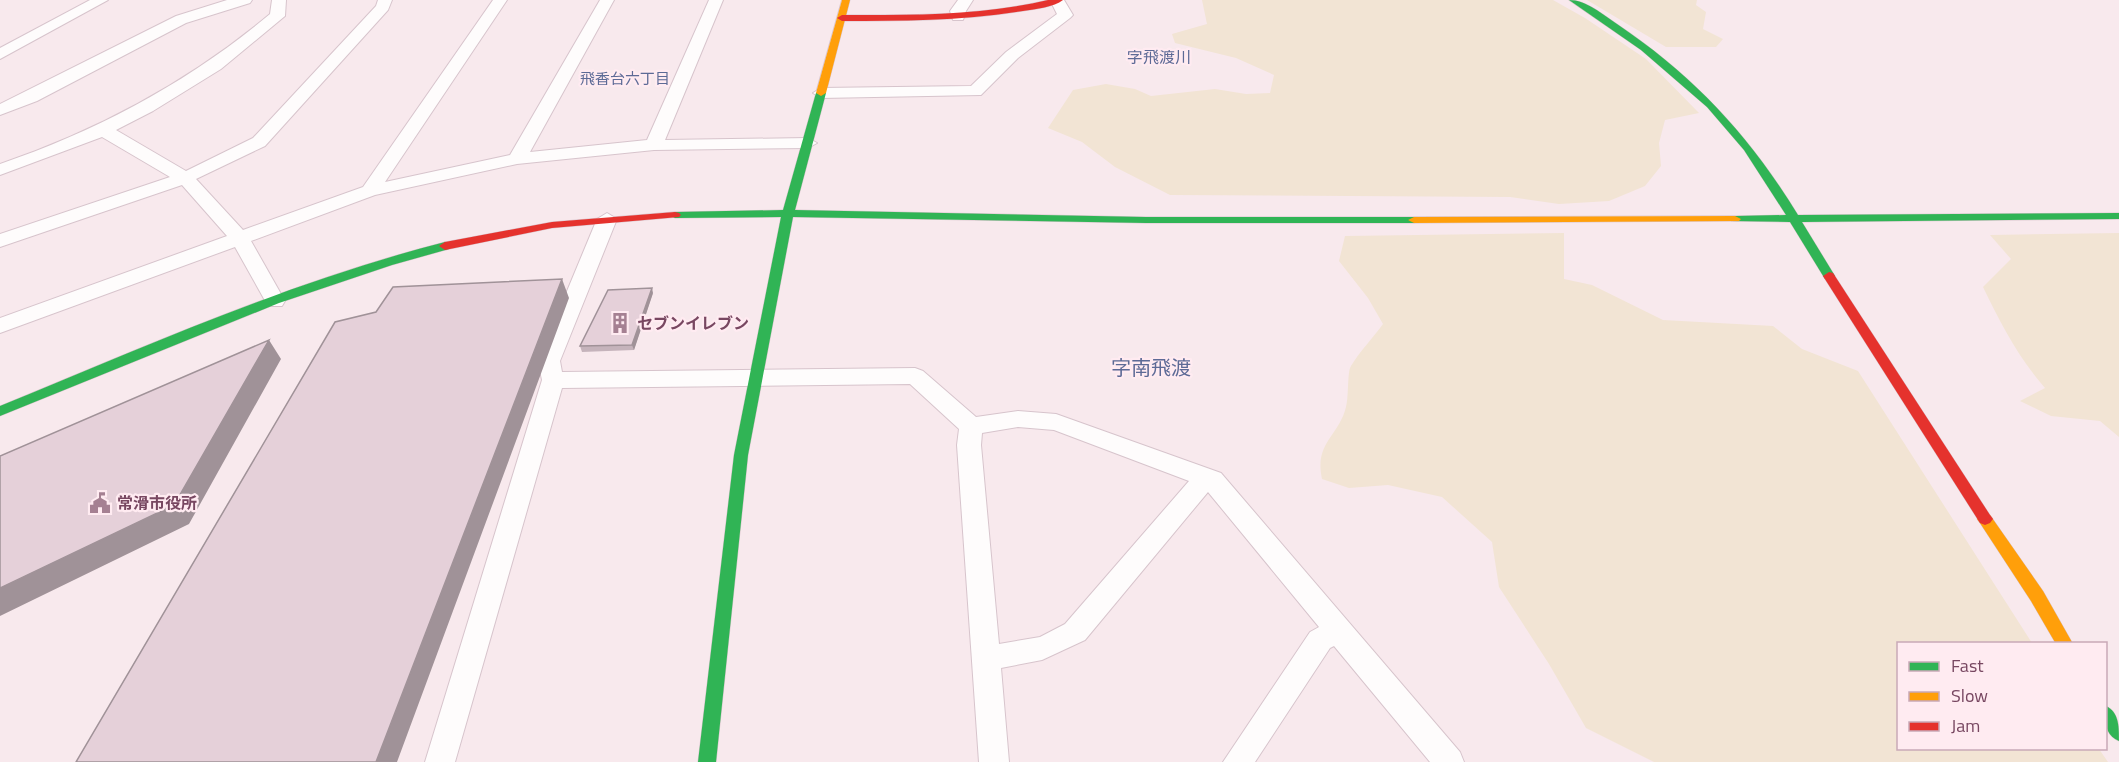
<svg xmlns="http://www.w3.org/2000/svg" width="2119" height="762" font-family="'Titillium Web','Noto Sans JP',sans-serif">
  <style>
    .green { fill: #f2e4d4 }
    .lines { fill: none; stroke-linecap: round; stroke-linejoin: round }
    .street-casing { stroke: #d7c4cc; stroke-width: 2 }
    .fast-casing { stroke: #d9c5cd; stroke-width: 1 }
    .slow-casing { stroke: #d9c5cd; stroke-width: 1 }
    .jam-casing { stroke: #d9c5cd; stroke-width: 1 }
    .street { fill: #fefcfc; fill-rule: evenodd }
    .fast { fill: #30b455; fill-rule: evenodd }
    .slow { fill: #ff9f0a; fill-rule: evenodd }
    .jam { fill: #e5322d; fill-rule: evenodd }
    .wall { fill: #c5b3bb }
    .shaded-wall { fill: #a09298 }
    .building { fill: #e5d0d9; stroke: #a09298; stroke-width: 1.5 }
    .labels { text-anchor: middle; stroke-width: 4.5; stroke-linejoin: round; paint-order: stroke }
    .far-neighbourhood-label { font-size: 15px; fill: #5d6a96; stroke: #ffebf1 }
    .far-quarter-label { font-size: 16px; fill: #5d6a96; stroke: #ffebf1 }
    .poi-label { font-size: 16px; font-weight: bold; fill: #784761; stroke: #ffebf1; text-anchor: start }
    .quarter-label { font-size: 20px; fill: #5d6a96; stroke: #ffebf1 }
  </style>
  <rect width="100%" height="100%" fill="#f8e9ed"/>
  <path class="green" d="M1202 0H1553L1585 18 1646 59 1699 113 1665 120 1659 143 1661 166 1645 186 1609 201 1559 204 1510 197 1170 195 1115 167 1082 142 1048 128 1073 90 1106 84 1135 89 1151 96 1215 89 1246 94 1270 93 1274 75 1236 58 1175 43 1172 34 1207 24Z
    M1587 0H1697L1696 5 1706 12 1703 29 1723 39 1716 47H1666Z
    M1564 233V279L1592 285 1663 320 1773 326 1802 349 1858 371 2032 643 1898 644V748L2099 749 2108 762H1654L1586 728 1549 664 1499 587 1492 542 1442 497 1388 485 1349 488 1322 479C1314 443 1339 436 1346 407 1349 396 1347 372 1351 366 1360 351 1373 338 1383 324L1368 298 1339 261 1345 236Z
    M2119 233V437L2100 421 2051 416 2020 401 2045 388C2018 357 2001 324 1983 287L2011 259 1990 235Z"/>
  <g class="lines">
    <defs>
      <path id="street" d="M90 0H108L0 59V48Z
        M227 0H252L250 3 186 23 37 101 0 115V104L176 16Z
        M272 0H286L285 16 221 69 153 111 116 130 186 171 253 138 376 6 378 0H392L388 10 265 146 196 179 243 230 363 187 493 0H507L385 182 510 155 600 0H614L530 152 647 140 709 0H723L665 140 808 138 817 143 808 148 654 150 517 164 375 195 251 241 285 301 282 306H268L235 247 0 333V318L227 236 182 185 0 247V234L170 177 102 137 0 175V164C99 130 189 82 270 14Z
        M958 0H973L966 11 963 20H953L950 11Z
        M1050 0H1064L1073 15 1070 18 1018 58 981 95 821 98 813 93 821 88 971 86 1006 52 1057 14Z
        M607 213 617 219 560 361 562 372 915 368 923 371 976 417 1018 411 1056 414 1221 473 1460 752 1464 762H1430L1334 646 1330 648 1255 762H1223L1310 632 1319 627 1208 492 1085 640 1042 660 1001 668 1009 762H979L957 445 959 429 910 384 562 388 455 762H425L542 380 538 361 597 219ZM1018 427 1054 430 1189 481 1065 624 1040 637 999 644 981 445 982 433Z"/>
      <path id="fast" d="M1569 0C1586 0 1602 14 1617 24 1694 76 1749 135 1798 215L2119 213V219L1802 222 1835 276 1829 280 1825 279 1790 222 1731 221 1729 219 1735 216 1786 215 1744 150 1707 107 1641 50Z
        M821 90 826 93 795 210 1146 217H1414L1420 220 1414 223H1146L793 217 748 455 716 762H698L734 455 781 217 675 218 669 215 675 212 783 210 816 93Z
        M445 242 451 246 449 249 392 265 279 303 0 416V406C146 346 292 281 445 242Z
        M2106 706C2119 712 2119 727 2119 741 2104 735 2105 720 2106 706Z"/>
      <path id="slow" d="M842 0H850L826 93 821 96 816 93Z
        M1735 216 1741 219 1739 221 1414 223 1408 220 1414 217Z
        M1985 513 1990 515 2043 591 2073 644H2056L2031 601 1980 523 1977 519 1980 515Z"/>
      <path id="jam" d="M1048 0H1063C1054 7 1036 9 1023 11 963 21 903 21 842 21L837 18 842 15C911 15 980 16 1048 0Z
        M675 212 679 213 681 215 679 217 552 228 445 250 439 246 445 242 552 222Z
        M1829 272 1833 273 1990 515 1993 519 1990 523 1985 525 1980 523 1823 276Z"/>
    </defs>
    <use href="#street" class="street-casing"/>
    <use href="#fast" class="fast-casing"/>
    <use href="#slow" class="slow-casing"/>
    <use href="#jam" class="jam-casing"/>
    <use href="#street" class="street"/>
    <use href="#fast" class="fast"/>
    <use href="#slow" class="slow"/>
    <use href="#jam" class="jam"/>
  </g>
  <path class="wall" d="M653 293 634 350 582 352 580 346Z"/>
  <path class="shaded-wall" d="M562 279 569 298 397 762H376Z
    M652 288 653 293 634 350 632 345Z
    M269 340 281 359 189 524 0 616V588Z"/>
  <path class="building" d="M562 279 376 762H76L335 322 376 312 393 287Z
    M652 288 632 345 580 346 608 290Z
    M269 340 174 505 0 588V456Z"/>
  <defs>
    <symbol id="building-bare" viewBox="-9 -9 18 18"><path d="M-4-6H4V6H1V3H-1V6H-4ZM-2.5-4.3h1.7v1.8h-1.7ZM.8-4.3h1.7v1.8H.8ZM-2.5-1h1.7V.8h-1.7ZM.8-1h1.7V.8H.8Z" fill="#a58092" stroke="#ffebf1" stroke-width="2.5" paint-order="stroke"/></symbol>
    <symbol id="civic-bare" viewBox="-9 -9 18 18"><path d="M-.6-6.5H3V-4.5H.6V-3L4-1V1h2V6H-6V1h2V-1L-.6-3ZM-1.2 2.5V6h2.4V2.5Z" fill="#a58092" stroke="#ffebf1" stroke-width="2.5" paint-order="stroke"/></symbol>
  </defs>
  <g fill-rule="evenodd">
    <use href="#building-bare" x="605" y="308" width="30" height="30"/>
    <use href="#civic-bare" x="85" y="488" width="30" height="30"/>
  </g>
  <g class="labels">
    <g class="far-neighbourhood-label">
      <text x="625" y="84">飛香台六丁目</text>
    </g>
    <g class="far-quarter-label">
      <text x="1159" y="63">字飛渡川</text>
    </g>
    <g class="poi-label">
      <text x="637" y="329">セブンイレブン</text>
      <text x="117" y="509">常滑市役所</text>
    </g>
    <g class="quarter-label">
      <text x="1151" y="375">字南飛渡</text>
    </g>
  </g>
  <rect x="1897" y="642" width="210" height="108" fill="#ffebf1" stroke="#c9a9b7" stroke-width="1.5"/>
  <rect x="1909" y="662" width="30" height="9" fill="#30b455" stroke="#c9a9b7" stroke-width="1.5"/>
  <text x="1951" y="672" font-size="18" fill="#784761">Fast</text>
  <rect x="1909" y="692" width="30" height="9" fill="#ff9f0a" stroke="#c9a9b7" stroke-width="1.5"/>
  <text x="1951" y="702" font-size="18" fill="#784761">Slow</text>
  <rect x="1909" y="722" width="30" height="9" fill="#e5322d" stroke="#c9a9b7" stroke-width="1.5"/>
  <text x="1951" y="732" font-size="18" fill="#784761">Jam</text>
</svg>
